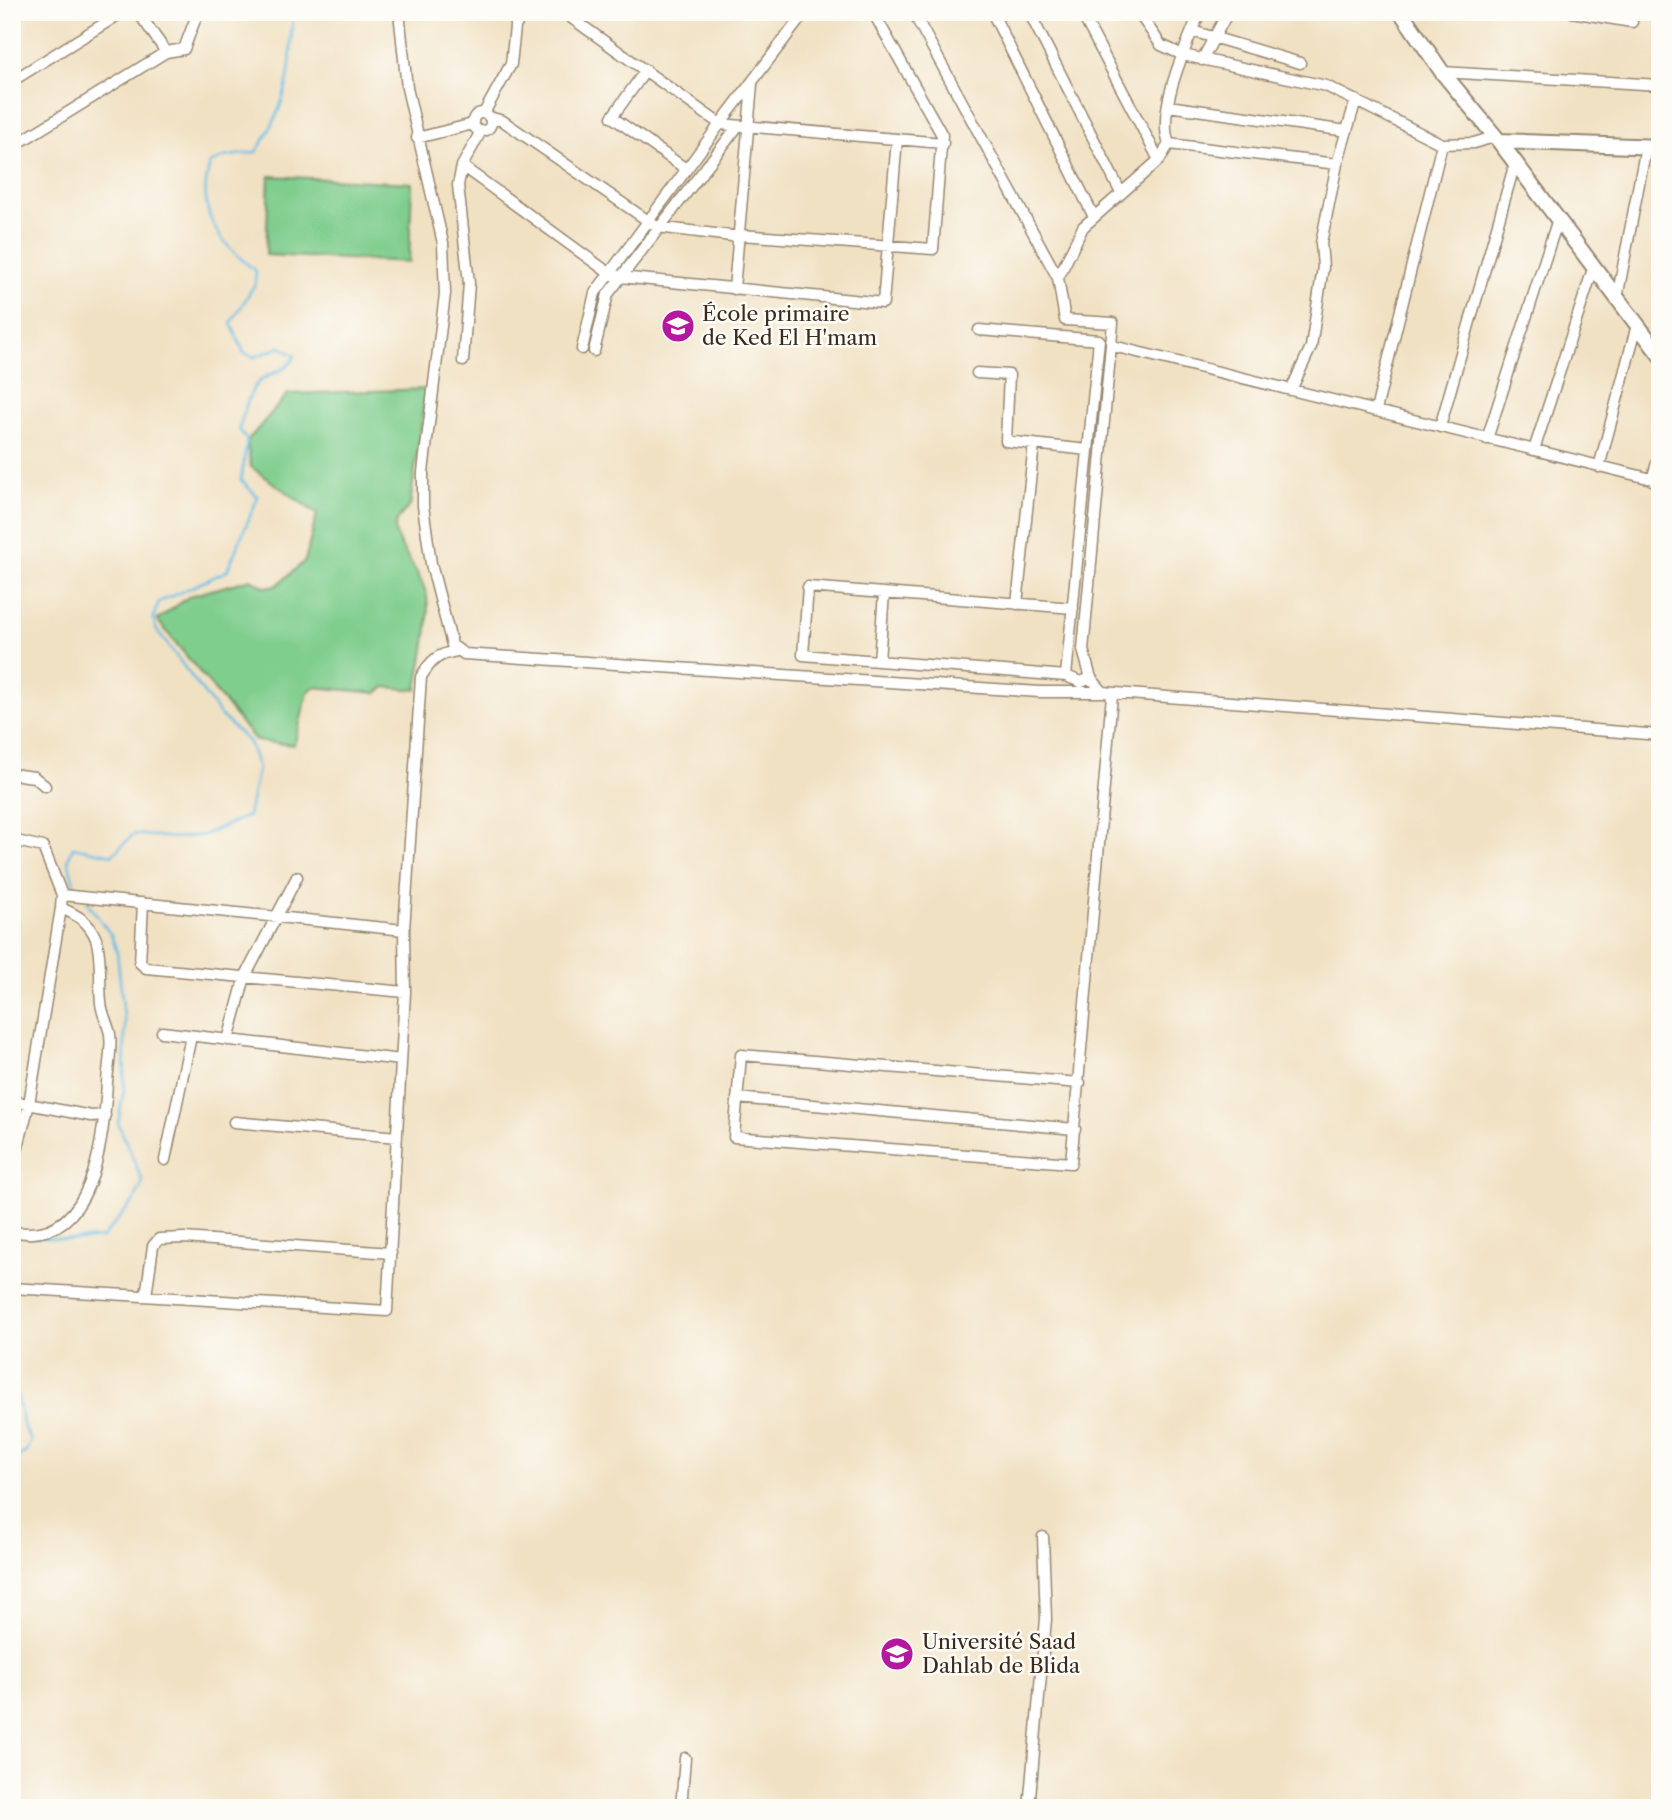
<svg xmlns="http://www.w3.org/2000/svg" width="1672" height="1820" font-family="'Libre Caslon Text',serif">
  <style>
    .green { fill: #80ce8e; stroke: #5e7c56; stroke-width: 2 }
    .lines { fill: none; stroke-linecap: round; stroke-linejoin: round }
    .stream { stroke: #67bce4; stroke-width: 2.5 }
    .street-casing { stroke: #968670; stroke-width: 13 }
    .secondary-casing { stroke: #968670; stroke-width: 18 }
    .street { stroke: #fff; stroke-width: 10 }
    .secondary { stroke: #fff; stroke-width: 14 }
    .labels { text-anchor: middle; stroke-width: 5; stroke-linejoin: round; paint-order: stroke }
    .poi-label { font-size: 21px; fill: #3b2a1e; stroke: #fdfcf7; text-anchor: start }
  </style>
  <rect width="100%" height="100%" fill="#fdfcf7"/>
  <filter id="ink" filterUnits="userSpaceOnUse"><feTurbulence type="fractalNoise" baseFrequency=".0143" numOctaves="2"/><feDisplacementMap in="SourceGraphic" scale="14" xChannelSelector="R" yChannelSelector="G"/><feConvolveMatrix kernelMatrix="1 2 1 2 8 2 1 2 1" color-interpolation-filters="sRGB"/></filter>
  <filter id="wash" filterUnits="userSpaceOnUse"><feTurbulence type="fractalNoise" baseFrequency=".00686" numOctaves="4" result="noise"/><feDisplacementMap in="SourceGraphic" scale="28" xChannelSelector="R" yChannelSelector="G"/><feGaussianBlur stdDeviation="1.57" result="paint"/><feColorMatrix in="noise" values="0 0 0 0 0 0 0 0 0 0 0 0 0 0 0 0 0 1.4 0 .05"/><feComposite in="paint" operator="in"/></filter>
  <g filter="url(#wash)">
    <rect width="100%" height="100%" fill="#f1e1c3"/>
    <path class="green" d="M269 176 412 183 409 262 266 255Z
      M426 389 410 506C404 512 395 519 395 529 394 542 424 576 427 598 431 627 421 661 417 690L385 687 377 693 314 687 308 692 294 745 256 741 157 620 190 596 251 579 265 587 276 586 305 561 317 514 251 467 247 441 288 394Z"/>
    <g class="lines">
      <path class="stream" d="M77 895 68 860 73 847 112 855 134 834 175 838 203 835 248 816 258 768 249 742 221 716 156 629 153 618 159 602 227 571 258 497 241 480 247 441 239 429C243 416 247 398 255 386 266 371 287 374 295 356L281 347 254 357 244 353 231 323 255 284 256 271C219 243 195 212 210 164L224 157 256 152C277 122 290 87 291 50 291 36 291 26 294 12
        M16 1236 76 1240 102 1238 133 1202 143 1182 118 1123 124 1090 125 1027 117 952 111 935 87 902
        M12 1372 24 1428 31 1440 25 1453 12 1459"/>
    </g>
  </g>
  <g filter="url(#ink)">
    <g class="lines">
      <defs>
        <path id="street" d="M138 12 166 52
          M399 12 407 88 443 243 445 294 423 472V506L431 564 452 645 464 654 1040 692H1103L1660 735
          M563 12 720 124 805 12
          M913 12 1058 278 1065 320 1113 323 1083 650 1091 678 1103 692
          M992 12 1094 217
          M1029 12 1121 193
          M1081 12 1159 160
          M1138 12 1161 45 1183 55 1326 86 1442 144 1474 143 1494 137
          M1572 12 1632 22
          M1192 31 1300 63
          M1202 60 1228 12
          M646 70 612 117 686 169
          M1442 72 1660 85
          M12 81 123 12
          M1168 106 1347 131
          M473 122a9 9 0 1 1 18 0a9 9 0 1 1-18 0Z
          M484 113 511 64 515 27 523 12
          M489 117 503 121 657 227 740 237
          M417 138 473 124
          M1169 144C1156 110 1186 46 1200 12
          M12 147 166 52 184 49 198 12
          M462 166 609 273 620 277 883 303 897 139
          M740 235 933 249 942 135 873 12
          M1058 278 1083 227 1159 160 1169 144 1337 164
          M734 289 752 84
          M1617 298 1646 147
          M979 330 1099 340C1087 452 1077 564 1066 676L803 655 808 587 1073 608
          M1113 346 1660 481
          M582 349 595 293 720 124 943 143
          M594 351 608 294 738 126
          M463 361 469 283 458 185 462 166 481 131
          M977 373 1009 375 1006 441 1088 450
          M1291 390 1311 347 1323 267 1321 243 1337 164 1356 100
          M1376 410 1442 144
          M1440 427 1515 163
          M1487 439 1558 219
          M1534 450 1594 266
          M1599 467 1637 325
          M1652 480 1660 452
          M1017 604 1034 444
          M879 661 884 593
          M1066 676 1081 682 1091 678
          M12 774 34 777 45 786
          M12 840 43 847 62 895 61 908 29 1104 12 1170
          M62 895 404 930
          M143 903 140 963 146 968 405 992
          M162 1032 401 1060
          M228 1040 245 977 297 877
          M1080 1083 741 1055 734 1137 1071 1163 1112 695
          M737 1098 1075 1129
          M12 1101 91 1116 105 1115
          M234 1122 397 1137
          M165 1160 191 1036
          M12 1231C94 1250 104 1137 107 1082 108 1067 112 1049 110 1034 108 1024 102 1014 101 1003 99 983 102 957 96 939 89 921 77 915 61 908
          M12 1288 387 1311 405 992 404 930 421 677C431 660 438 654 457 651
          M146 1296 153 1246 159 1239 184 1238 391 1253
          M681 1808 685 1758
          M1029 1808 1046 1619 1043 1537"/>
        <path id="secondary" d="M1401 12 1442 72 1499 141 1660 147
          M1499 141 1660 355"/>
      </defs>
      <use href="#street" class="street-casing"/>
      <use href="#secondary" class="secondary-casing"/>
      <use href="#street" class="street"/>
      <use href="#secondary" class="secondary"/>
    </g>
  </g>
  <defs>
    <symbol id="school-disc" viewBox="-11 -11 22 22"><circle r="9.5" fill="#b5179e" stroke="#fdfcf7"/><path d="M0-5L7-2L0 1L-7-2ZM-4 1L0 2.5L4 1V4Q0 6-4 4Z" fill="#fff"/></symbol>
    <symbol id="university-disc" viewBox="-11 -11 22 22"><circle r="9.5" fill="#b5179e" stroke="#fdfcf7"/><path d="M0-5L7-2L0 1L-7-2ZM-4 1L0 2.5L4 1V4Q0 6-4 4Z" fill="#fff"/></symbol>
  </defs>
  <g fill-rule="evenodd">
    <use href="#school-disc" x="659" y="307" width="38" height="38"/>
    <use href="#university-disc" x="878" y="1635" width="38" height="38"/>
  </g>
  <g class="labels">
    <g class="poi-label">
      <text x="702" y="321">École primaire<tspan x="702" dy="24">de Ked El H'mam</tspan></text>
      <text x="922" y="1649">Université Saad<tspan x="922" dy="24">Dahlab de Blida</tspan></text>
    </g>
  </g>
  <rect width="1672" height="1820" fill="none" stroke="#fdfcf7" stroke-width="42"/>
</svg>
